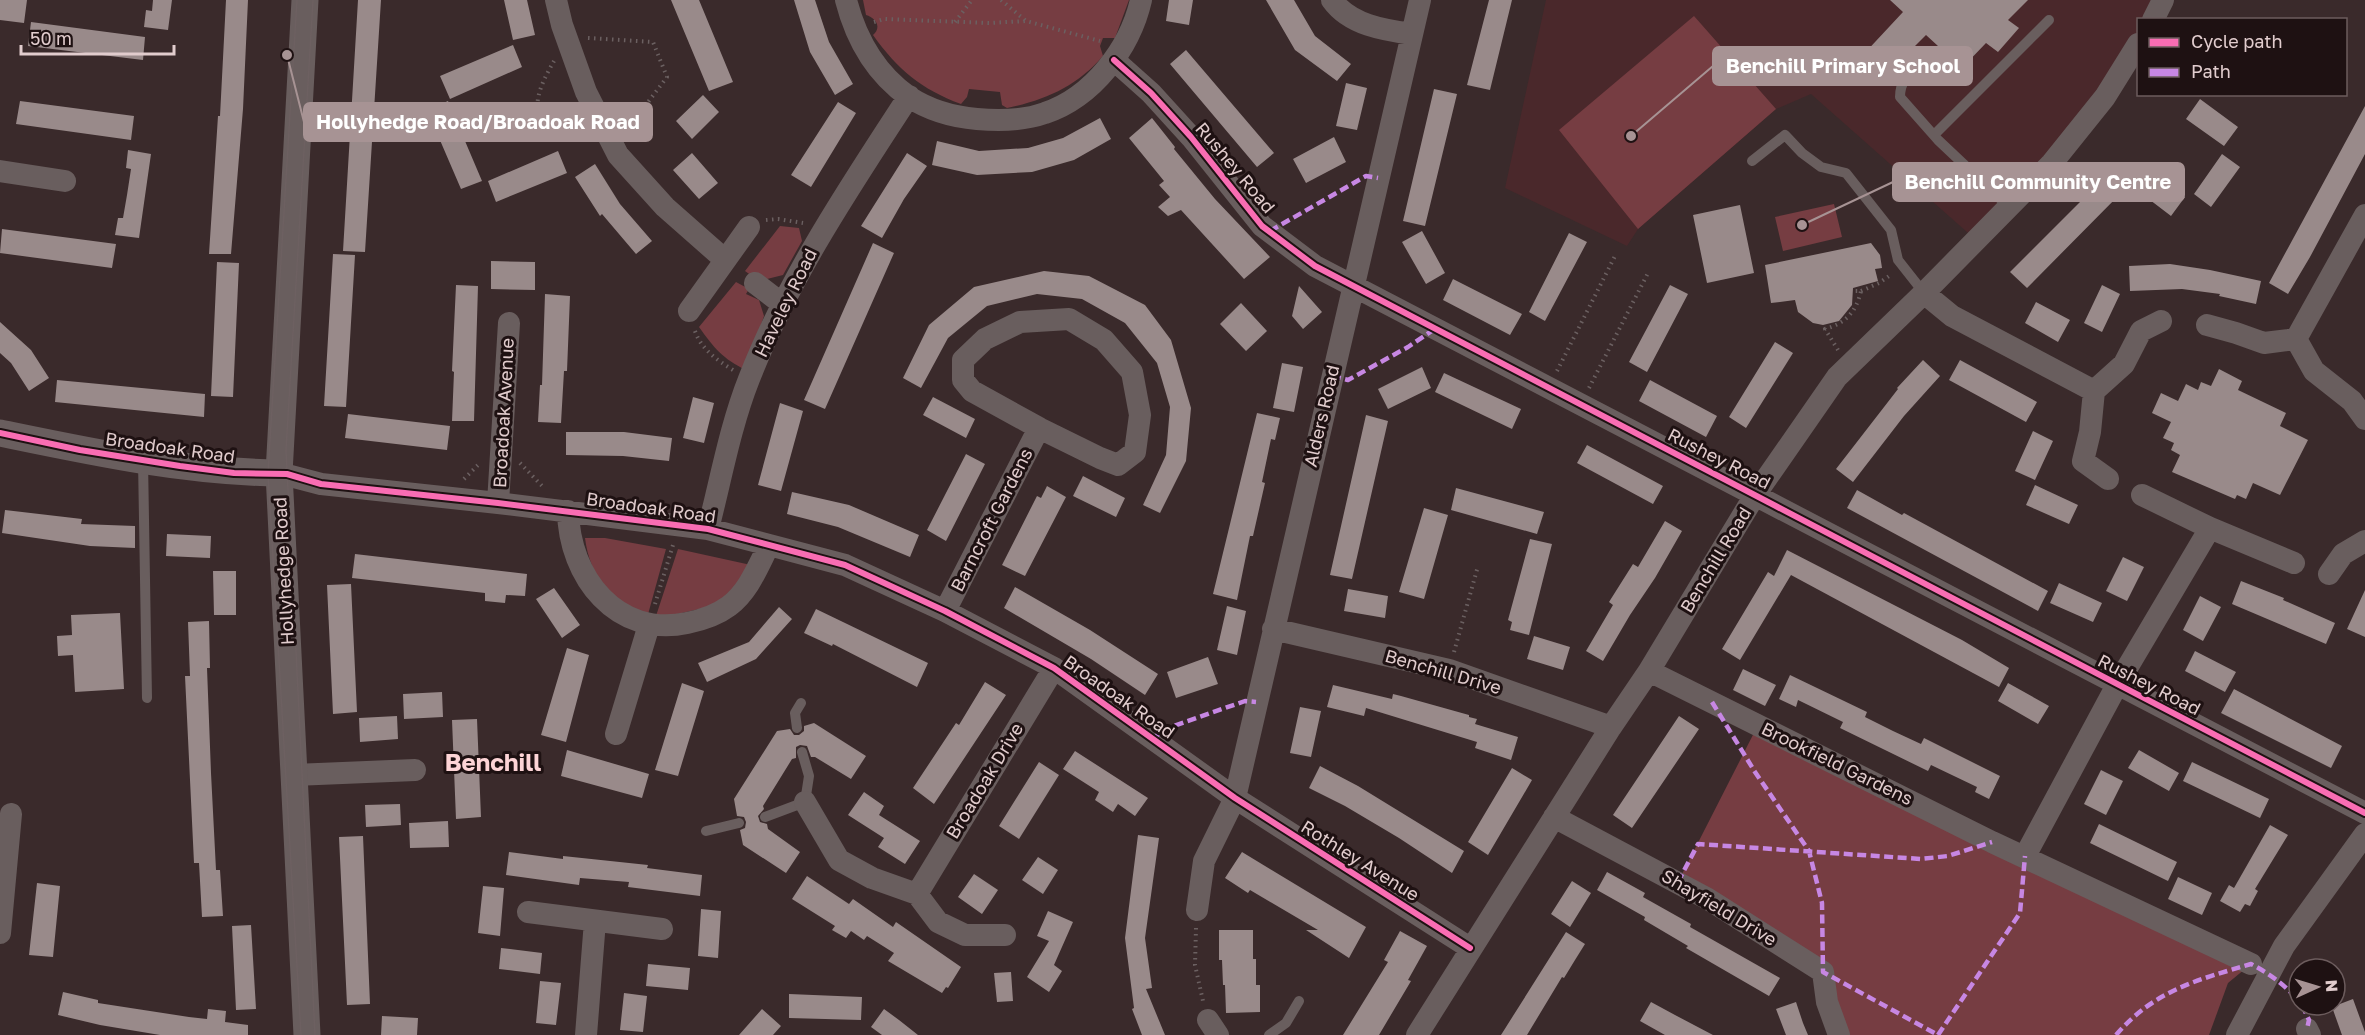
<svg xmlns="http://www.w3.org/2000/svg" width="2365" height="1035" font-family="'Golos Text',sans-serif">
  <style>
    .built { fill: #4a282b }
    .green { fill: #763d42 }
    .building { fill: #998a8a }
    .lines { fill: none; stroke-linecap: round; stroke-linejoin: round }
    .path { stroke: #6b6061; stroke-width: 4; stroke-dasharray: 1.5 4.5; stroke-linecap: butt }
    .service { stroke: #695e5e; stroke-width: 10 }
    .minor { stroke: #695e5e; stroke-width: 22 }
    .tertiary { stroke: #695e5e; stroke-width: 27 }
    .tram { stroke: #6d6061; stroke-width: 1.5 }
    .quiet { stroke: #c787e3; stroke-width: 4.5; stroke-dasharray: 9 4.5; stroke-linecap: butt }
    .cycleway-casing { stroke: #1e1112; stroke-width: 10 }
    .cycleway { stroke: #f96db3; stroke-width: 6 }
    .labels { text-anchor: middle; stroke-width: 6; stroke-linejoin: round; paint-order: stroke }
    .street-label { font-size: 18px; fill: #e1cccd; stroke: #1e1112 }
    .district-label { font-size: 24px; font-weight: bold; fill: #fdd4d6; stroke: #1e1112 }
    .leader { fill: none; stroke: #a79394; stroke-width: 2 }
    .callout-dot { fill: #a79394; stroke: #1e1112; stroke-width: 2 }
    .callout { fill: #a79394; stroke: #a79394; stroke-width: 2 }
    .callout-label { font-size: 20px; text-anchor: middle; font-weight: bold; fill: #fff }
  </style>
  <rect width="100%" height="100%" fill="#3a2a2b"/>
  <path class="built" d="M1546 0H2163L2153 19 2138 20V44L1976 240 1811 94 1776 109 1638 229 1627 246 1505 188Z"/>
  <path class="green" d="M863 0H1129L1115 38H1103L1100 46 1103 56C1077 86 1046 100 1007 108L1002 105 1000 92 969 89 967 97 961 104C921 89 898 70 873 35 882 27 876 18 866 15Z
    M1694 16 1776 109 1638 229 1559 130Z
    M1834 204 1842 237 1783 251 1775 217Z
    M780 226 799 228 802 241 783 275 759 281 745 271Z
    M736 282 749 289 746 294 759 300 764 316 746 370C723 359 714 348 699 327Z
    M585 538H605L666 549 647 618C612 601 590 578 585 538Z
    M678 549 751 565 726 603 655 619Z
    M1758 725 2251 964 2228 983 2209 1035H1839L1823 972 1678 882Z"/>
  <path class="building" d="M0 0H27L24 23 0 20Z
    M153 0H172L168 30 144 27 146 10 152 11Z
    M226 0H248L243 109 231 254H209L218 116H220Z
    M358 0H381L365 252 343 251Z
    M504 0H527L535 35 513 40Z
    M671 0H699L733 82 709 91Z
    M794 0H815L829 42 853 84 835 95 810 52Z
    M1169 0H1193L1189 25 1166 21Z
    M1266 0H1294L1315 36 1351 64 1337 81 1295 50Z
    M1489 0H1512L1490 90 1467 85Z
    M1890 0H2028L2008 20 2019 28 1998 52 1986 43 1962 68 1926 35 1885 76 1862 56 1903 12Z
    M31 22 145 37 143 60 28 46Z
    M513 45 522 67 450 99 440 76Z
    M1186 50 1274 153 1257 167 1170 64Z
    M1346 83 1367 88 1357 130 1336 126Z
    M1434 89 1457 94 1425 226 1403 221Z
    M703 95 719 112 692 139 676 121Z
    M2200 99 2238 127 2224 146 2186 119Z
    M20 101 134 116 131 140 16 124Z
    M448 101 482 181 461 189 427 110Z
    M838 102 856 113 811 187 791 175Z
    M2365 106V154L2310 257 2288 294 2269 283Z
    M1100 118 1111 139 1074 160 1032 172 977 175 932 165 937 141 979 151 1028 148 1063 138Z
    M1152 118 1175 147 1174 149 1215 199 1270 257 1244 279 1181 210 1168 216 1158 207 1170 197 1159 185 1164 181 1129 138Z
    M1334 137 1346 162 1306 183 1293 159Z
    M128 150 151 154 139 238 115 235 118 218H123L127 195 131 169 126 168Z
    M558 151 567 173 496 202 488 181Z
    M692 153 718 183 699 199 673 170Z
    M907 153 927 166 904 199 882 238 861 226Z
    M2222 154 2240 167 2211 207 2194 194Z
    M595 164 620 204 652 241 636 254 602 214 600 216 575 177Z
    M2148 168 2185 197 2171 216 2133 187Z
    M2108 174 2124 190 2027 288 2010 272Z
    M1740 205 1754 273 1707 283 1693 215Z
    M2 229 116 244 112 268 0 253Z
    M1422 231 1445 273 1426 284 1402 242Z
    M1569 233 1587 242 1545 321 1529 312Z
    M873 243 894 253 825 409 804 400Z
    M1871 243 1880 255 1882 268 1875 269 1878 281 1853 288 1852 305 1839 321 1823 325 1813 323 1798 312 1795 300 1771 303 1765 265Z
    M333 254 355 255 346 407 324 406Z
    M491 261 535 262V290L491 289Z
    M217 262 239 263 233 397 211 396Z
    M2170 264 2210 270 2261 281 2256 304 2219 296 2220 294 2182 289 2130 291 2129 266Z
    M1044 271 1089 276 1145 305 1171 340 1191 408 1186 461 1160 513 1143 505 1166 455 1170 407 1157 363 1125 323 1082 299 1037 294 987 306 948 338 921 388 903 378 929 325 974 287Z
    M1453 279 1522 314 1510 335 1443 300Z
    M456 285 478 286 474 421H452L454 372 452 371Z
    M1670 285 1688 294 1647 372 1629 362Z
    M2102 285 2120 294 2102 332 2084 323Z
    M1299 286 1322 312 1303 329 1292 316Z
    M545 294 570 296 567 371H564L561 423 538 422 540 385H542Z
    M2036 302 2070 320 2058 342 2025 323Z
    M1241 303 1267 331 1246 351 1220 324Z
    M0 322 31 350 49 378 29 391 11 363 0 353Z
    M1775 342 1793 353 1746 428 1729 417Z
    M1923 360 1940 376 1904 416 1853 482 1836 469 1898 389 1897 388Z
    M1960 360 2037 402 2026 422 1949 380Z
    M1282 363 1303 367 1294 412 1273 408Z
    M1422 367 1431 388 1388 409 1378 389Z
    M2219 369 2242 381 2238 390 2286 413 2280 426 2308 440 2280 495 2253 483 2246 499 2237 495 2235 499 2172 472 2180 455 2171 450 2174 443 2163 438 2171 422 2152 413 2161 393 2178 401 2186 384 2198 390 2201 382 2211 386Z
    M1444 373 1521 409 1512 429 1435 392Z
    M57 380 205 394 204 417 55 402Z
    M1650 380 1717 416 1706 437 1639 401Z
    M693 397 714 403 704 443 683 438Z
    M933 397 975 419 966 438 923 415Z
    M780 403 803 411 781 491 758 485Z
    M1257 413 1280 418 1275 440 1271 439 1262 482 1265 483 1253 536H1250L1237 600 1213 594Z
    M348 414 450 426 447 450 345 438Z
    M1366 415 1388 421 1352 579 1330 575Z
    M2033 431 2053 441 2035 480 2015 471Z
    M566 432H624L672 438 669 461 623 456 566 455Z
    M1587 445 1663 486 1653 504 1577 463Z
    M966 454 985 464 946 541 927 530Z
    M1083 476 1125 498 1116 517 1073 496Z
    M2035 485 2078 505 2069 524 2026 505Z
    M1047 486 1066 497 1025 576 1002 565 1037 496 1041 498Z
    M1456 488 1544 512 1537 534 1451 510Z
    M1857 490 1902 515 1904 513 2048 591 2038 611 1847 508Z
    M792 492 849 505 919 535 910 557 838 527 787 514Z
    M1424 508 1448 515 1424 599 1399 592Z
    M5 510 82 519 81 524 135 526V548L90 546 2 533Z
    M1665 521 1682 531 1655 578 1630 615 1603 661 1586 651 1613 605 1609 602 1633 564 1638 567Z
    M167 534 211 536 210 558 166 556Z
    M1530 539 1552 544 1529 635 1510 630 1512 622 1508 620Z
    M1787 550 1962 640 2009 668 1999 687 1791 575 1740 660 1722 649 1768 572 1774 576Z
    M355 554 527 574 525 596 506 595 505 603 485 601V593L352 578Z
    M2123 557 2144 567 2127 601 2106 591Z
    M213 571H236V615H214Z
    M2241 581 2284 598 2283 600 2335 623 2326 644 2232 604Z
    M2059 583 2102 603 2093 622 2050 603Z
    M351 584 357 712 333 714 327 585Z
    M1015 587 1090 630 1158 674 1145 695 1091 659 1004 608Z
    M554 588 580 625 562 638 536 599Z
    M1348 589 1388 596 1385 618 1344 611Z
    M2365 590V637L2347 629Z
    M2200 596 2221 607 2203 641 2183 630Z
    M1227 606 1246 611 1237 655 1217 650Z
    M779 607 792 619 756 659 707 682 698 663 749 642Z
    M816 609 928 663 917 687 833 644 832 646 804 633Z
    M120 613 124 689 75 692 73 655 58 656 57 636 72 635 71 615Z
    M209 621 210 668H207L211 773 216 870H220L223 916 202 917 199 863H194L185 676H190L188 622Z
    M1534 636 1570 647 1563 670 1527 659Z
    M567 648 589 655 566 742 541 735Z
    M2195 651 2236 672 2225 692 2185 671Z
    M1208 657 1218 684 1176 698 1167 672Z
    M1743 669 1776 685 1765 706 1733 690Z
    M1790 675 1867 712 1865 717 1893 731 1921 744 1924 738 2000 776 1989 799 1975 792 1977 787 1931 765 1928 771 1840 728 1843 722 1798 700 1796 707 1779 699Z
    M985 682 1006 695 934 804 913 788 956 723 959 725Z
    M682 683 704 691 678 776 655 770Z
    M2008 683 2049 706 2038 724 1998 701Z
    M1333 685 1392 699 1393 694 1401 696 1469 715V717L1477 719 1475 724 1518 737 1511 760 1475 748 1477 742 1366 708 1364 716 1327 707Z
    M2234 689 2342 746 2331 768 2221 713Z
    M442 692 443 717 404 719 403 694Z
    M1300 707 1321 711 1311 757 1290 753Z
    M397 716 398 739 360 742 359 718Z
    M1679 716 1699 729 1632 828 1613 815Z
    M477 719 481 817 456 819 452 720Z
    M814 723 866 756 851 779 815 757H811L807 746 800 745 796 747V758L792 759 763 806 764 809 758 816 760 822 767 824 768 829 800 852 786 873 743 845 740 830 745 828 746 822 744 817 737 816 734 799 777 731 790 729 794 735H799L804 731V726Z
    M567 750 649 774 642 798 561 776Z
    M2139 750 2179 773 2169 791 2128 768Z
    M1075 751 1148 798 1135 816 1118 804 1113 812 1095 800 1099 792 1063 769Z
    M1039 762 1059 775 1019 839 999 826Z
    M2192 762 2269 799 2260 818 2183 781Z
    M1320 766 1358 786 1464 851 1452 873 1399 838 1345 806 1309 788Z
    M1512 768 1532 780 1488 855 1468 842Z
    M2101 770 2123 781 2106 815 2084 804Z
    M864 792 884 806 879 815 920 841 905 864 878 847 884 838 848 815Z
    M400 804 401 825 366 827 365 805Z
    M448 821 449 847 410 848 409 823Z
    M2099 824 2177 862 2168 881 2090 843Z
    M2270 825 2288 835 2255 889 2258 891 2250 906 2245 904 2240 912 2220 901 2229 885 2234 888Z
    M1138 835 1159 838 1145 938 1152 988 1146 989 1165 1035H1142L1132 1009 1134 1008 1125 938Z
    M363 836 370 1004 347 1005 339 837Z
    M509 852 563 859V856L648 865 647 868 702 875 700 896 628 887 629 882 580 878 579 885 506 875Z
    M1242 852 1366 927 1349 958 1306 930H1318L1250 890 1248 893 1225 878Z
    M1038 857 1058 870 1043 894 1022 880Z
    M1607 872 1645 893 1643 897 1691 924 1690 927 1780 978 1769 996 1686 948 1688 946 1644 920 1645 917 1597 890Z
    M974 874 998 890 982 914 958 897Z
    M807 876 849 904 853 899 893 927 896 922 961 967 948 988 946 987 942 993 888 961 894 953 867 936 864 940 851 931 846 938 832 930 835 926 792 899Z
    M2178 877 2212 893 2202 915 2168 899Z
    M1572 881 1591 893 1570 927 1551 914Z
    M37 883 60 886 53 957 29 955Z
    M483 886 504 888 500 936 478 933Z
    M701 909 721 911 718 958 698 956Z
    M1048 911 1073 922 1054 965 1062 971 1049 992 1027 977 1049 941 1037 936Z
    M251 925 256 1009 236 1010 232 926Z
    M1219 930H1253V959H1256V985H1260V1012L1226 1013 1225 985H1223L1222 960H1219Z
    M1400 931 1427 946 1408 980 1411 981 1379 1035H1343L1388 962 1384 960Z
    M1566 932 1585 944 1575 960 1564 978 1562 977 1527 1035H1501Z
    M501 948 542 953 540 974 499 969Z
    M648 964 690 968 688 990 646 986Z
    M1011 972 1013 1001 997 1002 994 973Z
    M540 981 561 983 556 1025 536 1023Z
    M63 992 98 1000V1003L189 1017 207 1019 208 1009 226 1011 225 1022 248 1025V1035H160L100 1025 58 1015Z
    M624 993 647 996 643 1032 620 1030Z
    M789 994 862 997 861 1020 789 1018Z
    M2353 999 2365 1032V1035H2342L2332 1007Z
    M1651 1002 1675 1015 1713 1035H1665L1640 1021Z
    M1796 1002 1803 1023 1808 1035H1786L1776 1009Z
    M762 1009 781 1026 773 1035H739Z
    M884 1009 899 1020 918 1035H882L871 1027Z
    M382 1016 418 1018 417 1035H381Z"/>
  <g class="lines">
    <path class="path" d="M1001 0 1026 21
      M874 22 884 19 989 23 1026 21 1100 41
      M955 22 972 0
      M588 38 653 42 667 77 627 130
      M554 61C545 77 533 98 539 117L583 130
      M495 128 537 112
      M766 220 778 219 803 223
      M1861 291 1879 283 1892 274
      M695 331C701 349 717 360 733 370
      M1838 350 1825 329C1846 323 1856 312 1861 291H1852
      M1557 371 1616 254
      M1589 388 1649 271
      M520 463 544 488
      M464 479 480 463
      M655 604 673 545
      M1454 652 1478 566
      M1196 928 1195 965 1203 1001"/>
    <path class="service" d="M1920 62C1909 73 1900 81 1900 97L1938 140 2009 207
      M1934 135 2049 20
      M1752 161 1785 135 1802 153 1821 167 1846 173 1891 230 1898 260 1924 293
      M143 460 147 698
      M797 728 795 713 801 703
      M765 817 805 802 809 776 802 752
      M706 831 739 823
      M1269 1035 1286 1023 1299 1001"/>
    <path class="minor" d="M556 0 562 25 586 92 618 155 665 207 724 259
      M846 0C856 39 875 73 909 97 929 110 953 117 977 119 1000 121 1023 121 1045 113 1093 97 1130 48 1141 0
      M1332 0C1350 25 1384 30 1412 34
      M2153 20 2163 0
      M1114 60 1151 93 1191 137 1262 226 1315 266 2365 813
      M0 171 65 181
      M755 283 781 303
      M1924 293 1952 316 2094 391
      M689 311 749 227
      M2207 325 2236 333 2264 343 2296 339 2314 371 2352 401 2365 419
      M2296 339 2365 215
      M279 473 321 484 498 503 708 529 845 565 945 611 1054 668 1235 798 1470 948
      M2108 479 2083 461 2090 432 2094 391 2124 364 2141 331 2161 321
      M2142 495 2210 528 2294 563
      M498 503 509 323
      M568 511C569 577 617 638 687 623 702 620 717 615 729 606 749 591 758 566 769 545
      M708 529C721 479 730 427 749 379 789 277 849 188 909 96
      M2329 574 2343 554 2365 541
      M945 611 1039 428 1100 458 1118 465 1135 452 1140 415 1132 372 1104 340 1069 319 1020 322 985 339 963 360V380L972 391 1039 428
      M1273 629 1449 670 1611 727
      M1649 671 1992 842 2251 964
      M616 734 649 625
      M294 775 415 770
      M805 802 839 860 872 878 917 894
      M1554 817 1708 899 1823 972 1827 1002 1839 1035
      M2025 856 2117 685 2210 528
      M1197 910 1204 861 1235 798 1420 0
      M528 912 662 929
      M0 933 11 814
      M1005 935H965L938 922 917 894 1054 668
      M1208 1020 1218 1035
      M2307 1029 2310 1035
      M586 1035 595 921
      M1417 1035 1611 727 1649 671 1755 495 1837 377 1924 293 2052 163 2105 97 2138 44
      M2237 1035 2284 946 2365 834"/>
    <path class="tertiary" d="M305 0 279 473 307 1035
      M0 433C92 452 185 472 279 473"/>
    <path class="tram" d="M297 0 268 473 301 1035
      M313 0 286 450 315 1035"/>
    <path class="quiet" d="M1270 231 1366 176 1378 178
      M1332 376 1348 380 1408 347 1436 328
      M1712 702 1755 772 1809 851 1822 903 1823 972 1938 1035
      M1153 740 1162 730 1245 701 1256 702
      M1678 882 1698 844 1921 859 1948 856 1992 842
      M2302 1005 2309 1020 2307 1029
      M1938 1035 2020 913 2025 856
      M2116 1035C2155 990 2197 980 2251 964 2270 974 2285 985 2299 1001"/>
    <defs>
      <path id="cycleway" d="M1114 60 1151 93 1191 137 1262 226 1315 266 2365 813
        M0 433 80 450 180 466 234 473 287 474 321 484 498 503 708 529 845 565 945 611 1054 668 1235 798 1470 948"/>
    </defs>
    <use href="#cycleway" class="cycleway-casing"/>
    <use href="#cycleway" class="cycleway"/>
  </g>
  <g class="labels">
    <g class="street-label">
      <text transform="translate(1235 168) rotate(50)" y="6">Rushey Road</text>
      <text transform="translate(786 303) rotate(-64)" y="6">Haveley Road</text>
      <text transform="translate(504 413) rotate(-87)" y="6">Broadoak Avenue</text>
      <text transform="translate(1322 416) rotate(-77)" y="6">Alders Road</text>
      <text transform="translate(170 448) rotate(8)" y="6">Broadoak Road</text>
      <text transform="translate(1719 459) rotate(27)" y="6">Rushey Road</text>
      <text transform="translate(651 508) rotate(8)" y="6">Broadoak Road</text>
      <text transform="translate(992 520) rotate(-63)" y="6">Barncroft Gardens</text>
      <text transform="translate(1716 560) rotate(-59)" y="6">Benchill Road</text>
      <text transform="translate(284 571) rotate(-93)" y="6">Hollyhedge Road</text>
      <text transform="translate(1443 672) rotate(16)" y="6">Benchill Drive</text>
      <text transform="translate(2149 685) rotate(27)" y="6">Rushey Road</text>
      <text transform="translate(1119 697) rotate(35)" y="6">Broadoak Road</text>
      <text transform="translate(1837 764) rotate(26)" y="6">Brookfield Gardens</text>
      <text transform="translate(985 781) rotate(-59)" y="6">Broadoak Drive</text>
      <text transform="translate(1360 861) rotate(32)" y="6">Rothley Avenue</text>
      <text transform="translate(1719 908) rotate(31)" y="6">Shayfield Drive</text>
    </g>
    <g class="district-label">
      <text x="493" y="771">Benchill</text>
    </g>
  </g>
  <path class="leader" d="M1631 136L1713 66M287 55L304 122M1802 225L1893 182"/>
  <g class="callout-dot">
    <circle cx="1631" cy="136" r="6"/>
    <circle cx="287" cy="55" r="6"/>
    <circle cx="1802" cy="225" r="6"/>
  </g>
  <g class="callout">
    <rect x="1713" y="47" width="259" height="38" rx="6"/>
    <rect x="304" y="103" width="348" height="38" rx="6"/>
    <rect x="1893" y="163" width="291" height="38" rx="6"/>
  </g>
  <g class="callout-label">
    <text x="1843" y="73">Benchill Primary School</text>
    <text x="478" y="129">Hollyhedge Road/Broadoak Road</text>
    <text x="2038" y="189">Benchill Community Centre</text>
  </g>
  <rect x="2137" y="18" width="210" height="78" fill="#1e1112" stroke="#6c5c5d" stroke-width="1.5"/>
  <rect x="2149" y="38" width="30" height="9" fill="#f96db3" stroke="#6c5c5d" stroke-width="1.5"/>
  <text x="2191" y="48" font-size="18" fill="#e1cccd">Cycle path</text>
  <rect x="2149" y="68" width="30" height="9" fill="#c787e3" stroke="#6c5c5d" stroke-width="1.5"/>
  <text x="2191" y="78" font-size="18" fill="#e1cccd">Path</text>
  <g transform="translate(2317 987) rotate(86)"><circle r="28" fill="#1e1112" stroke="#6c5c5d" stroke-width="1.5"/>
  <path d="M0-4.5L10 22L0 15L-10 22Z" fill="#a79394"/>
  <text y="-9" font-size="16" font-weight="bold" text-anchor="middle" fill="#e1cccd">N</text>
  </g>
  <path d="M21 45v9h153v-9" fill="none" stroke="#e1cccd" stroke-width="3"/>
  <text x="30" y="45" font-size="18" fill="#e1cccd" stroke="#1e1112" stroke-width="4.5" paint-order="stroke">50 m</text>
</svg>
